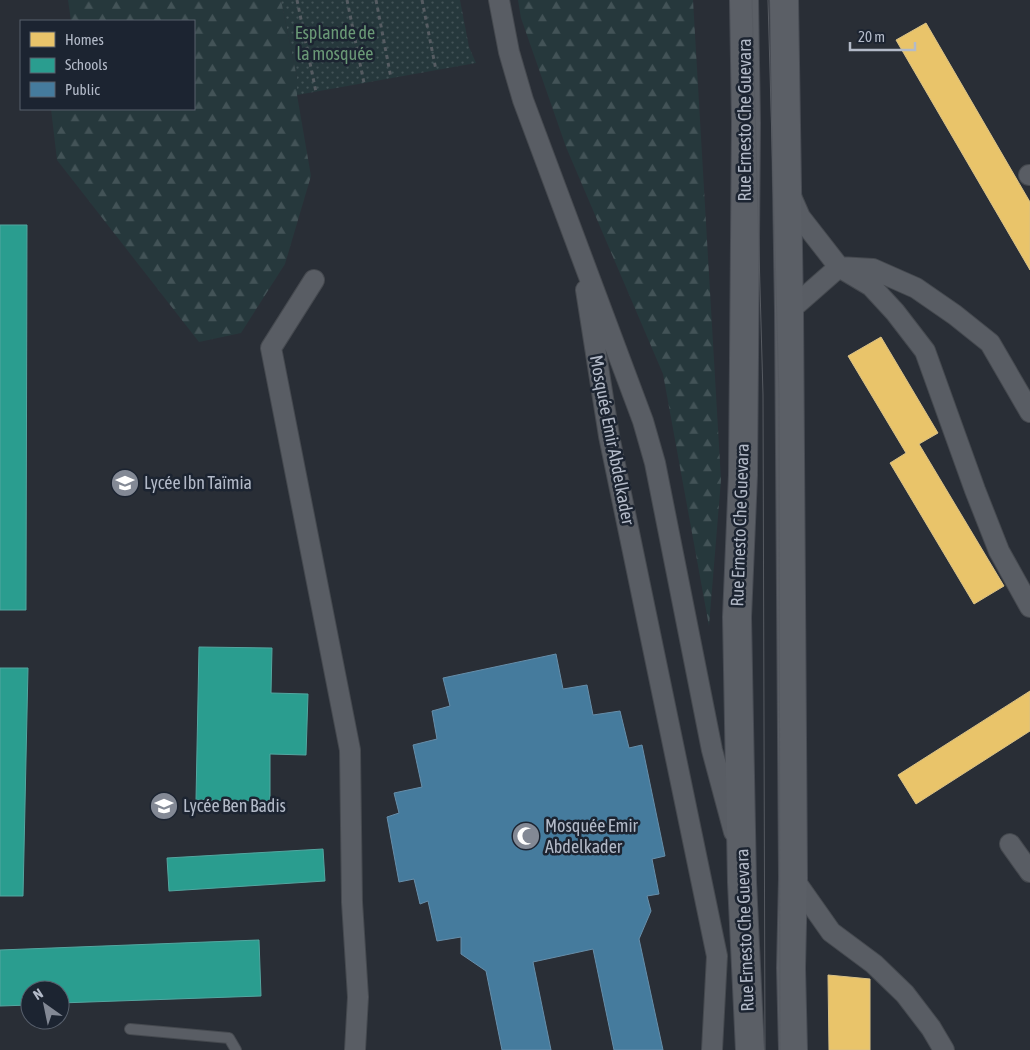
<svg xmlns="http://www.w3.org/2000/svg" width="1030" height="1050" font-family="'Asap Condensed',sans-serif">
  <style>
    .green { fill: url(#green-dots) }
    .forest { fill: url(#forest-firs) }
    .homes { fill: #e9c46a; stroke: #d9c186 }
    .schools { fill: #2a9d8f; stroke: #53a6a0 }
    .public { fill: #457b9d; stroke: #668eaa }
    .lines { fill: none; stroke-linecap: round; stroke-linejoin: round }
    .service-casing { stroke: #45494f; stroke-width: 12 }
    .minor-casing { stroke: #45494f; stroke-width: 22 }
    .primary-casing { stroke: #474b53; stroke-width: 30 }
    .path { stroke: #565c62; stroke-width: 3; stroke-dasharray: 4 4; stroke-linecap: butt }
    .service { stroke: #595d64; stroke-width: 10 }
    .minor { stroke: #595d64; stroke-width: 20 }
    .primary { stroke: #5b5f66; stroke-width: 28 }
    .tram { stroke: #575b62; stroke-width: 1 }
    .labels { text-anchor: middle; stroke-width: 5; stroke-linejoin: round; paint-order: stroke }
    .park-label { font-size: 18px; fill: #6a9976; stroke: #1c2431 }
    .street-label { font-size: 18px; fill: #b3bac8; stroke: #1c2431 }
    .poi-label { font-size: 18px; fill: #b3bac8; stroke: #1c2431; text-anchor: start }
  </style>
  <defs>
    <pattern id="green-dots" width="8" height="8" patternUnits="userSpaceOnUse" patternTransform="scale(1.25)"><rect width="8" height="8" fill="#26383c"/><path d="M2 2h.1M6 6h.1" fill="none" stroke="#435357" stroke-width="1.8" stroke-linecap="round"/></pattern>
    <pattern id="forest-firs" width="22" height="20" patternUnits="userSpaceOnUse" patternTransform="scale(1.25)"><rect width="22" height="20" fill="#26383c"/><path d="M5 1l3.5 6h-7zM16 11l3.5 6h-7z" fill="#435357"/></pattern>
  </defs>
  <rect width="100%" height="100%" fill="#292e36"/>
  <path class="green" d="M281 0H460L469 47 476 63 297 95V78Z"/>
  <path class="forest" d="M68 0H281L297 78V95L311 176 285 264 241 333 199 342 57 160 51 109H194V21H71Z
    M518 0H693L721 480 709 626 663 374 566 147 521 18Z"/>
  <path class="homes" d="M926 23 1030 202V270L896 40Z
    M881 337 938 433 919 444 1004 586 974 604 890 463 906 453 848 356Z
    M1030 691V731L916 804 898 775Z
    M828 975 870 979V1050H829Z"/>
  <path class="schools" d="M0 225H27L26 610H0Z
    M199 647 272 648 271 693 308 694 306 755 270 754V801L196 800Z
    M0 668H28L23 896H0Z
    M323 849 325 881 169 891 167 858Z
    M259 940 261 996 60 1003V990H30V1005L0 1006V950Z"/>
  <path class="public" d="M556 654 563 689 587 685 593 715 620 711 629 748 642 745 665 856 652 859 659 894 647 896 651 911 639 939 663 1050H614L593 949 533 962 551 1050H502L486 971 461 954V937L437 941 428 901 420 904 414 879 399 882 387 817 399 813 394 793 422 787 413 745 437 739 432 711 450 706 443 678Z"/>
  <g class="lines">
    <defs>
      <path id="service" d="M130 1029 229 1038 236 1050"/>
      <path id="minor" d="M499 0 509 52 523 100 643 421 655 463 712 750 734 832
        M1029 175H1030
        M790 194 800 217 839 267 871 286 895 312 925 351 975 490 999 551 1030 607
        M314 280 271 348 350 750 352 902 358 997 355 1050
        M586 290 609 436 717 956 712 1050
        M789 311 839 267 873 269 916 288 955 315 990 343 1030 412
        M1010 844 1030 872
        M793 878 831 932 874 964 905 994 931 1028 944 1050"/>
      <path id="primary" d="M744 0 746 123 743 475 737 617 742 882 750 1050
        M784 0 789 311 793 878 791 968 793 1050"/>
    </defs>
    <use href="#service" class="service-casing"/>
    <use href="#minor" class="minor-casing"/>
    <use href="#primary" class="primary-casing"/>
    <path class="path" d="M297 0 316 92
      M347 0 364 83
      M376 0 391 78
      M422 0 436 70"/>
    <use href="#service" class="service"/>
    <use href="#minor" class="minor"/>
    <use href="#primary" class="primary"/>
    <path class="tram" d="M752 0 763 395 765 1050
      M768 0 779 395 780 1050"/>
  </g>
  <defs>
    <symbol id="school-disc" viewBox="-11 -11 22 22"><circle r="9.5" fill="#838995" stroke="#1c2431"/><path d="M0-5L7-2L0 1L-7-2ZM-4 1L0 2.5L4 1V4Q0 6-4 4Z" fill="#fff"/></symbol>
    <symbol id="mosque-disc" viewBox="-11 -11 22 22"><circle r="9.5" fill="#838995" stroke="#1c2431"/><path d="M3.5-4.9A6 6 0 1 0 3.5 4.9A5 5 0 1 1 3.5-4.9Z" fill="#fff"/></symbol>
  </defs>
  <g fill-rule="evenodd">
    <use href="#school-disc" x="109" y="467" width="32" height="32"/>
    <use href="#school-disc" x="148" y="790" width="32" height="32"/>
    <use href="#mosque-disc" x="510" y="820" width="32" height="32"/>
  </g>
  <g class="labels">
    <g class="park-label">
      <text x="335" y="39">Esplande de<tspan x="335" dy="21">la mosquée</tspan></text>
    </g>
    <g class="street-label">
      <text transform="translate(745 120) rotate(-90)" y="6">Rue Ernesto Che Guevara</text>
      <text transform="translate(612 440) rotate(79)" y="6">Mosquée Emir Abdelkader</text>
      <text transform="translate(740 525) rotate(-88)" y="6">Rue Ernesto Che Guevara</text>
      <text transform="translate(745 930) rotate(-92)" y="6">Rue Ernesto Che Guevara</text>
    </g>
    <g class="poi-label">
      <text x="144" y="489">Lycée Ibn Taïmia</text>
      <text x="183" y="812">Lycée Ben Badis</text>
      <text x="545" y="832">Mosquée Emir<tspan x="545" dy="21">Abdelkader</tspan></text>
    </g>
  </g>
  <rect x="20" y="20" width="175" height="90" fill="#1c2431" stroke="#58606d"/>
  <rect x="30" y="32" width="25" height="15" fill="#e9c46a" stroke="#58606d"/>
  <text x="65" y="45" font-size="15" fill="#b3bac8">Homes</text>
  <rect x="30" y="58" width="25" height="15" fill="#2a9d8f" stroke="#58606d"/>
  <text x="65" y="70" font-size="15" fill="#b3bac8">Schools</text>
  <rect x="30" y="82" width="25" height="15" fill="#457b9d" stroke="#58606d"/>
  <text x="65" y="95" font-size="15" fill="#b3bac8">Public</text>
  <g transform="translate(45 1005) rotate(327)"><circle r="24" fill="#1c2431" stroke="#58606d"/>
  <path d="M0-4L9 19L0 12L-9 19Z" fill="#838995"/>
  <text y="-8" font-size="14" font-weight="bold" text-anchor="middle" fill="#b3bac8">N</text>
  </g>
  <path d="M850 42v8h65v-8" fill="none" stroke="#b3bac8" stroke-width="2.5"/>
  <text x="858" y="42" font-size="15" fill="#b3bac8" stroke="#1c2431" stroke-width="4" paint-order="stroke">20 m</text>
</svg>
